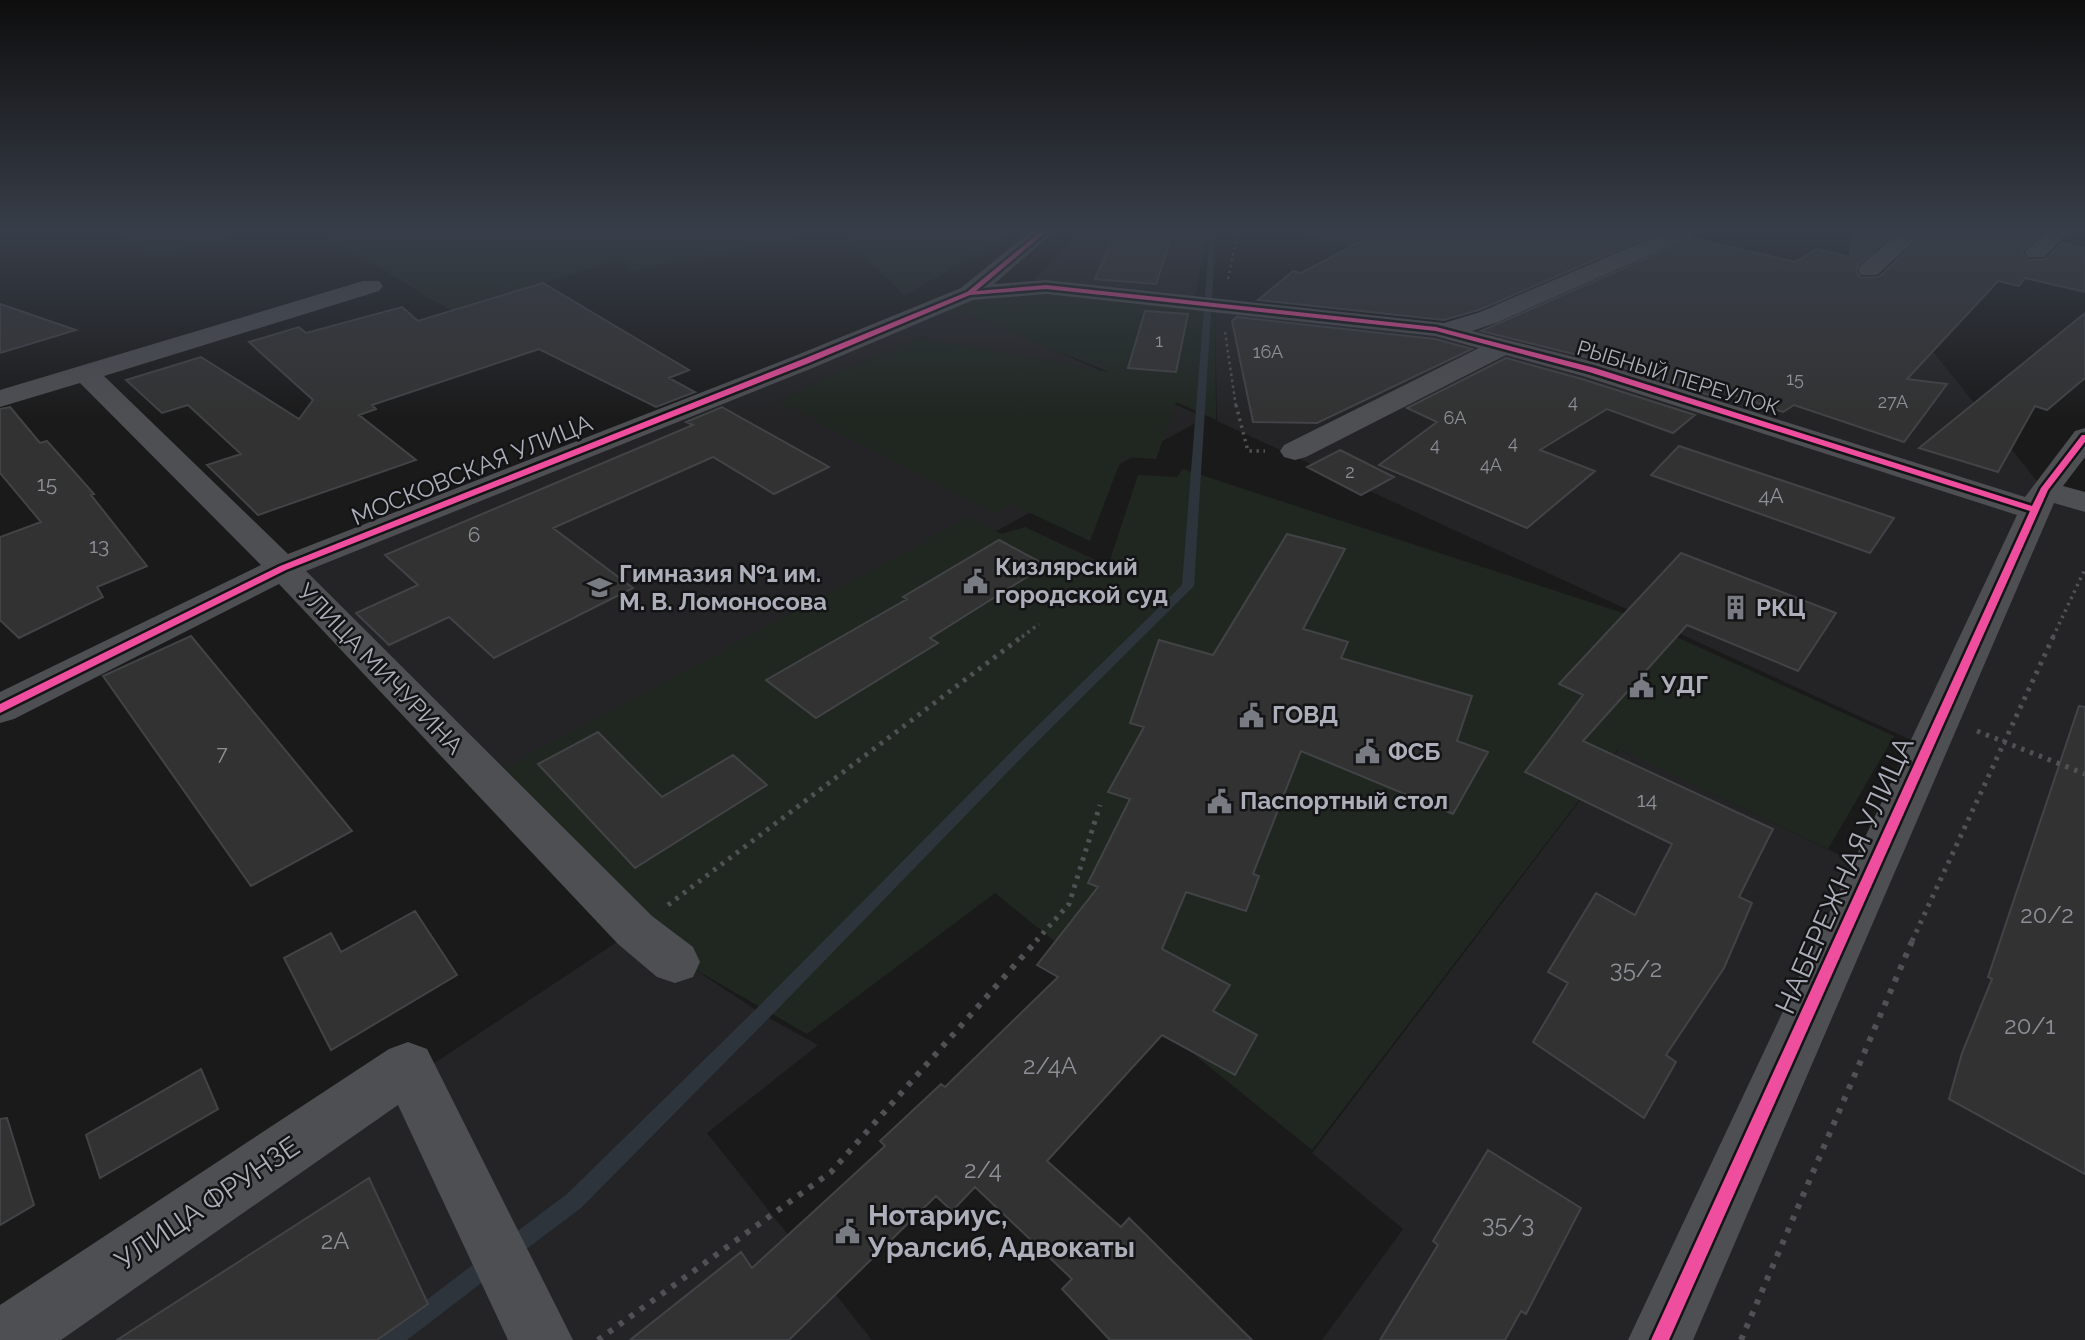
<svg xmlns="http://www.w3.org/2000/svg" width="2085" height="1340" font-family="Raleway,sans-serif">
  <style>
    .built { fill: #242426 }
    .green { fill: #202721 }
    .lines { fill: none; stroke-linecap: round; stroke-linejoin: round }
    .stream { fill: #2d343c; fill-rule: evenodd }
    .building { fill: #323232; stroke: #424346; stroke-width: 2 }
    .path-far3 { stroke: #505154; stroke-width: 2.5; stroke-dasharray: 2.5 3.5; stroke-linecap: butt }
    .path-far2 { stroke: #505154; stroke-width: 3.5; stroke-dasharray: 2.5 4.5; stroke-linecap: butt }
    .path-far1 { stroke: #505154; stroke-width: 5; stroke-dasharray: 3.5 6; stroke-linecap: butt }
    .path { stroke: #505154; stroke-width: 6; stroke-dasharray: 5 8; stroke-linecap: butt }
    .minor { fill: #4e4f53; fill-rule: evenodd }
    .cycleway-casing { stroke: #141416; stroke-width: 5 }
    .cycleway { fill: #ef4d9e; fill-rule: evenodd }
    .labels { text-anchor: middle; stroke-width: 5; stroke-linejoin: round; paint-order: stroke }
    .far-number-label { font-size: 18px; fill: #8e9098 }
    .far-street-label { font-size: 21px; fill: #acafba; stroke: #141416 }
    .number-label { font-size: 21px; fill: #8e9098 }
    .street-label { font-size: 24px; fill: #acafba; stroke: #141416 }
    .poi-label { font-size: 24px; font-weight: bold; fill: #acafba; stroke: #141416; text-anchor: start }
    .near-number-label { font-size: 24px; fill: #8e9098 }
    .near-street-label { font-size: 28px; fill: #acafba; stroke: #141416 }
    .near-poi-label { font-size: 28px; font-weight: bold; fill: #acafba; stroke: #141416; text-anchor: start }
  </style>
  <rect width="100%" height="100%" fill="#1a1a1a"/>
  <path class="built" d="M1082 232 1207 233 1195 297 1033 280Z
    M1294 232H1683L1681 234 1877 282 2044 490 2085 501V1340H1322L1403 1229 1312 1153 1619 749 1873 871 1924 746 1217 421 1215 305 1436 329 1502 309 1365 255Z
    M949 306 1037 342 1205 418 863 603 623 886 292 573Z
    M635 930 762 1014 818 1045 707 1133 872 1340H17Z"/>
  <path class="green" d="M115 232H255L154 256Z
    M318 232H1014L905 296 842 234H816L632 271 621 259 452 311Z
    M1044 289 1215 305 1216 420 1176 402 1156 459 1122 457 1090 541 1011 504 994 513 777 400 920 337 1109 372 946 306 974 294Z
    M1183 469 1626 614 1894 736 1828 849 1618 749 1312 1150 995 893 807 1034 653 945 505 768 970 517 1001 534 1025 527 1108 566 1138 475 1177 477Z"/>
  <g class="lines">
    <path class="stream" d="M1210 232H1216L1194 586 1030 749 768 1019 581 1208 517 1256 510 1259 503 1256 500 1249 503 1242 567 1194 756 1009 1020 743 1182 585Z
      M490 1254 497 1257 500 1264 497 1271 407 1340H380L383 1333 483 1257Z"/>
  </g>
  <path class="building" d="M1116 232H1173L1156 284 1095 279Z
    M1379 232H1659L1479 310 1444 320 1258 300 1293 271 1301 273Z
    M1853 232H1896L1859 264 1856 271 1861 278 1879 277 1927 232H2013L2037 237 2022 252 2028 260 2046 259 2062 243 2085 248V292L2025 278 2019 286 1998 281 1907 379 1947 384 1904 442 1794 405 1783 412 1723 391 1715 397 1602 361 1481 331 1693 238 1795 262 1817 249 1850 257Z
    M543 283 689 370 669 378 695 392 656 407 539 349 372 405 376 409 359 415 416 460 258 515 207 465 241 454 188 405 162 413 126 380 201 357 299 419 313 400 249 342 299 327 306 333 402 307 418 321Z
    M0 304 76 330 0 353Z
    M1145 311 1188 314 1176 372 1128 368Z
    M2085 313V378L2047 410 2035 406 1998 472 1919 448Z
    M1237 317 1435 339 1472 349 1317 423 1253 422 1232 321Z
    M1506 358 1582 379 1695 415 1673 433 1607 409 1540 450 1595 471 1527 528 1379 465 1437 422 1407 408Z
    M10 407 40 443 47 441 94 494 91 495 147 566 97 587 103 597 19 638 0 620V537L41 522 0 473V409Z
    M722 407 829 467 774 494 713 457 553 528 633 588 494 658 449 617 389 645 356 613 418 585 385 555 693 425 686 422Z
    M1679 446 1894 518 1870 553 1651 475Z
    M1340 450 1394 477 1361 495 1307 467Z
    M1287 534 1345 549 1303 629 1348 642 1341 658 1472 696 1457 741 1488 752 1453 814 1301 751 1253 874 1259 876 1246 911 1186 892 1162 949 1230 985 1213 1011 1257 1035 1235 1075 1162 1035 1047 1161 1121 1227 1129 1218 1252 1340H1110L1062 1289 1072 1279 975 1187 952 1211 936 1196 789 1340H630L741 1252 752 1268 885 1146 880 1141 941 1084 945 1087 1058 977 1037 965 1098 887 1088 883 1130 799 1108 792 1144 727 1130 723 1159 640 1213 655Z
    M999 540 1046 565 930 638 938 643 816 718 766 680 907 599 903 597Z
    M1681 553 1836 613 1798 671 1687 625 1583 741 1773 829 1739 897 1752 903 1724 968 1666 1055 1676 1062 1644 1118 1533 1042 1568 983 1548 972 1596 893 1635 915 1672 844 1525 772 1583 695 1559 684Z
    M191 636 352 831 251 886 103 676Z
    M2079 706 2085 707V1174L1949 1099 1962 1053 1992 979 1988 977Z
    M598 732 662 797 733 755 767 785 635 868 538 764Z
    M415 911 457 975 331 1050 284 958 331 933 341 952Z
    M201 1069 218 1109 100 1178 86 1135Z
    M7 1118 34 1205 0 1225V1119Z
    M1488 1150 1581 1208 1526 1314 1521 1311 1505 1340H1380L1438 1245 1433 1241Z
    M369 1178 428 1304 377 1340H117Z"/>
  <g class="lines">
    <path class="path-far3" d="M1228 279 1238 232
      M1225 332 1236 407"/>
    <path class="path-far2" d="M1236 405 1248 451H1265
      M1022 637 1039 624
      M2053 637 2085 569"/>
    <path class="path-far1" d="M1977 731 2085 774
      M668 905 1024 635
      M1036 941 1069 904 1100 805
      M1912 941 2054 635"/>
    <path class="path" d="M598 1340 831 1172 1038 939
      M1741 1340 1913 939"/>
    <path class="minor" d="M1030 232H1054L994 284 1046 280 1444 323 1480 312 1665 232H1694L1691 237 1498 322 1472 331 1601 364 2025 497 2075 431 2085 428V457L2063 486 2085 492V512L2054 503 1693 1340H1628L2017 515 1583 376 1506 355 1306 457 1295 460 1284 457 1280 451 1284 445 1479 348 1435 336 1046 294 973 300 815 367 306 571 652 916 693 947 700 962 693 977 675 983 657 977 618 944 279 584 14 719 0 723V692L261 565 80 383 0 407V390L363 281H379L383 286 379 291 104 376 288 554 797 355 961 288Z
      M1900 232H1924L1877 275H1861L1858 270 1861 265Z
      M2046 232H2069L2044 257H2028L2025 252Z
      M408 1042 427 1049 573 1340H508L398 1105 61 1340H0V1305L389 1049Z"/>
    <defs>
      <path id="cycleway" d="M1040 232H1046L976 291 1046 285 1436 327 1595 368 2032 506 2041 488 2082 435H2085V442L2048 490 1669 1340H1651L2030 511 1589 372 1436 331 1046 289 970 295 809 363 286 570 0 713V704L280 566 803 359 967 292Z"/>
    </defs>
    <use href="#cycleway" class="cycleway-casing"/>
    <use href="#cycleway" class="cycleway"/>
  </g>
  <linearGradient id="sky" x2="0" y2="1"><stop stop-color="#0e0e0e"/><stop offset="0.55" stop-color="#383e49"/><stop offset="1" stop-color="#383e49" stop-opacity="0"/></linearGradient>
  <rect width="2085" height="419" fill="url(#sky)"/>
  <defs>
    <symbol id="civic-bare" viewBox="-9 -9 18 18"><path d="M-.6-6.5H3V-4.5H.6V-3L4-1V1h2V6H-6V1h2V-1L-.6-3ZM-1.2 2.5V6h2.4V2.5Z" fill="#797b82" stroke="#141416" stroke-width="2.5" paint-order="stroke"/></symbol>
    <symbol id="school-bare" viewBox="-9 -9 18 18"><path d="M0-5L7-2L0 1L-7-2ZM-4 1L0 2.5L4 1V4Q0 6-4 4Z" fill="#797b82" stroke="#141416" stroke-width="2.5" paint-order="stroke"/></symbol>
    <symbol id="building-bare" viewBox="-9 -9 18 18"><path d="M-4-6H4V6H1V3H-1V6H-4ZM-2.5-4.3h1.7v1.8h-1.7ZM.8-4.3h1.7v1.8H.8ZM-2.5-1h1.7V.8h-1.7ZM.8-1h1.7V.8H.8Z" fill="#797b82" stroke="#141416" stroke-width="2.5" paint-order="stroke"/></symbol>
  </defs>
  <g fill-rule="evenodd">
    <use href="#civic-bare" x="958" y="564" width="35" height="35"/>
    <use href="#school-bare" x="582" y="570" width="35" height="35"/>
    <use href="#building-bare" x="1718" y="590" width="35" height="35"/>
    <use href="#civic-bare" x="1624" y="668" width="35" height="35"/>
    <use href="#civic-bare" x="1234" y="698" width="35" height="35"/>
    <use href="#civic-bare" x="1350" y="734" width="35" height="35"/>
    <use href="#civic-bare" x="1202" y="784" width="35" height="35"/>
    <use href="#civic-bare" x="830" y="1214" width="35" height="35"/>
  </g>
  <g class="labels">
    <g class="far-number-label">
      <text x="1159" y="347">1</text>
      <text x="1268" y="358">16А</text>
      <text x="1795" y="385">15</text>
      <text x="1573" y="408">4</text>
      <text x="1893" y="408">27А</text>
      <text x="1455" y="424">6А</text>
      <text x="1513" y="449">4</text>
      <text x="1435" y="451">4</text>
      <text x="1491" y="471">4А</text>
      <text x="1350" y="478">2</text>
    </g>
    <g class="far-street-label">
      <text transform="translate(1678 378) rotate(17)" y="7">РЫБНЫЙ ПЕРЕУЛОК</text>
    </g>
    <g class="number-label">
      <text x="47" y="491">15</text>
      <text x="1771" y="503">4А</text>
      <text x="474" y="542">6</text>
      <text x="99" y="553">13</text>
      <text x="222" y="760">7</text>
      <text x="1647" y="807">14</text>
    </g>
    <g class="street-label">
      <text transform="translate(472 470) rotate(-22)" y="8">МОСКОВСКАЯ УЛИЦА</text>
      <text transform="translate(380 669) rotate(46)" y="8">УЛИЦА МИЧУРИНА</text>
    </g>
    <g class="poi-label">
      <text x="995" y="575">Кизлярский<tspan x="995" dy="28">городской суд</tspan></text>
      <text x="619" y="582">Гимназия №1 им.<tspan x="619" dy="28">М. В. Ломоносова</tspan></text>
      <text x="1756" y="616">РКЦ</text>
      <text x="1661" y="693">УДГ</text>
      <text x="1272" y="723">ГОВД</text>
      <text x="1388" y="760">ФСБ</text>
      <text x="1240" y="809">Паспортный стол</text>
    </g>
    <g class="near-number-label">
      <text x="2047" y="923">20/2</text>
      <text x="1636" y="977">35/2</text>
      <text x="2030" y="1034">20/1</text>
      <text x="1050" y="1074">2/4А</text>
      <text x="983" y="1178">2/4</text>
      <text x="1508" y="1232">35/3</text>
      <text x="335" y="1249">2А</text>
    </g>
    <g class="near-street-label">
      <text transform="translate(1844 875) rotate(-66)" y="10">НАБЕРЕЖНАЯ УЛИЦА</text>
      <text transform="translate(207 1203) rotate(-34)" y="10">УЛИЦА ФРУНЗЕ</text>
    </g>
    <g class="near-poi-label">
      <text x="868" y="1225">Нотариус,<tspan x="868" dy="32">Уралсиб, Адвокаты</tspan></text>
    </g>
  </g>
</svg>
